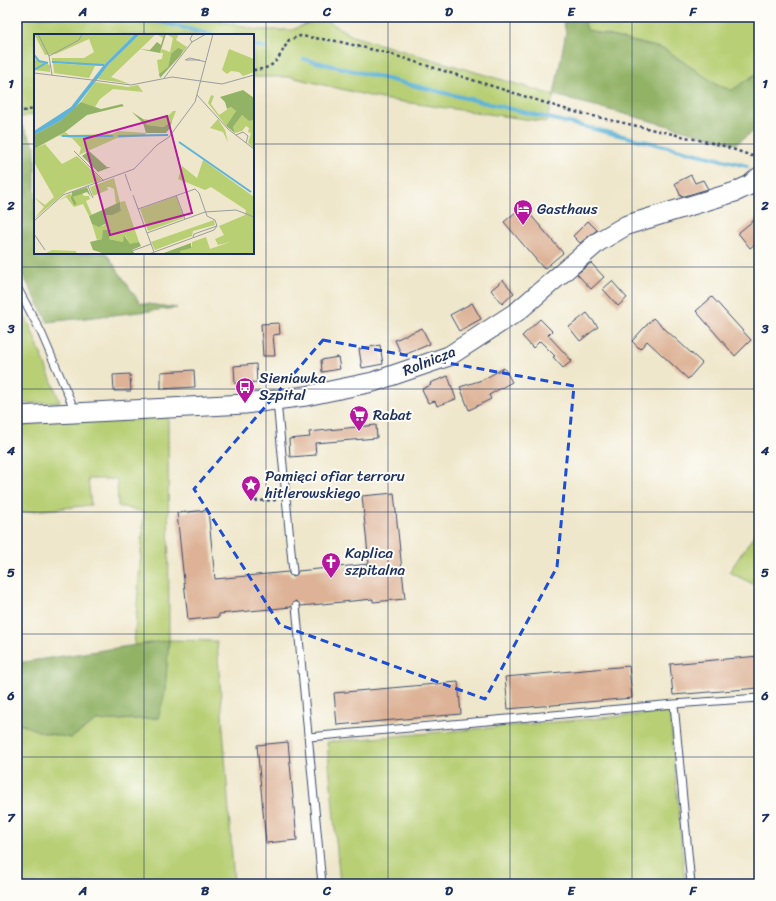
<svg xmlns="http://www.w3.org/2000/svg" width="776" height="901" font-family="Sriracha,sans-serif">
  <style>
    .green { fill: #b8cf74; stroke: #6a7f69 }
    .forest { fill: #92b266; stroke: #567062 }
    .lines { fill: none; stroke-linecap: round; stroke-linejoin: round }
    .stream { stroke: #5db3d9; stroke-width: 4 }
    .building { fill: #ddb296 }
    .service-casing { stroke: #3b4b6e; stroke-width: 9 }
    .tertiary-casing { stroke: #3b4b6e; stroke-width: 21 }
    .path { stroke: #3b4b6e; stroke-width: 2.5; stroke-dasharray: 3 3; stroke-linecap: butt }
    .service { stroke: #fff; stroke-width: 7 }
    .tertiary { stroke: #fff; stroke-width: 19 }
    .marked { fill: none; stroke: #1d4ed8; stroke-width: 3; stroke-dasharray: 8 5; stroke-linejoin: round }
    .grid { fill: none; stroke: #1b2f5e; stroke-width: 1; stroke-opacity: 0.55 }
    .labels { text-anchor: middle; stroke-width: 4; stroke-linejoin: round; paint-order: stroke }
    .poi-label { font-size: 15px; fill: #1b2f5e; stroke: #fdfcf7; text-anchor: start }
    .street-label { font-size: 15px; fill: #1b2f5e; stroke: #fdfcf7 }
    .inset-river { fill: none; stroke: #5db3d9; stroke-width: 2 }
    .inset-road { fill: none; stroke: #9a9d9f; stroke-width: 1 }
    .view { fill: #b5179e; fill-opacity: 0.15; stroke: #b5179e; stroke-width: 2 }
    .inset-edge { fill: none; stroke: #1b2f5e; stroke-width: 2 }
    .neatline { fill: none; stroke: #1b2f5e; stroke-width: 1.5 }
    .grid-label { font-size: 13px; text-anchor: middle; font-weight: bold; fill: #1b2f5e }
  </style>
  <rect width="100%" height="100%" fill="#fdfcf7"/>
  <filter id="ink" filterUnits="userSpaceOnUse"><feTurbulence type="fractalNoise" baseFrequency=".025" numOctaves="2"/><feDisplacementMap in="SourceGraphic" scale="8" xChannelSelector="R" yChannelSelector="G"/><feConvolveMatrix kernelMatrix="1 2 1 2 8 2 1 2 1" color-interpolation-filters="sRGB"/></filter>
  <filter id="wash" filterUnits="userSpaceOnUse"><feTurbulence type="fractalNoise" baseFrequency=".012" numOctaves="4" result="noise"/><feDisplacementMap in="SourceGraphic" scale="16" xChannelSelector="R" yChannelSelector="G"/><feGaussianBlur stdDeviation="0.9" result="paint"/><feColorMatrix in="noise" values="0 0 0 0 0 0 0 0 0 0 0 0 0 0 0 0 0 1.4 0 .05"/><feComposite in="paint" operator="in"/></filter>
  <g filter="url(#wash)">
    <rect width="100%" height="100%" fill="#efe7cb"/>
    <path class="green" d="M17 17H204L257 30H292L322 17 352 36 554 95 546 122 382 99 291 77H253V35H35V114L17 118Z
      M583 17H759V72L732 91 719 86 664 49 587 30Z
      M17 305 29 324 60 402 17 404Z
      M168 414 169 640 217 641 234 884H17V869L23 857 17 856V723L44 733 71 738 96 721 158 718 169 641 134 646 144 512 118 506 117 479H88L91 505 17 513V422Z
      M759 528V587L729 572Z
      M670 712 685 884H340L327 742Z"/>
    <path class="forest" d="M562 17H583L587 30 664 49 719 86 732 90 759 72V127L736 144 554 95 566 32Z
      M17 118 35 146V253H106L140 303 177 308 48 322 17 264Z
      M169 640 165 693 158 718 96 721 71 738 44 733 17 723V663Z"/>
    <g class="lines">
      <path class="stream" d="M141 17 212 35
        M253 45 265 48
        M304 59 747 166"/>
    </g>
    <g id="blocks">
      <path class="building" d="M691 175 695 183 703 180 708 189 681 197 675 183Z
        M523 206 563 253 544 269 504 222Z
        M759 216V241L750 248 738 233Z
        M588 221 597 230 580 243 573 236Z
        M591 263 604 277 591 289 577 274Z
        M503 280 514 293 502 304 491 290Z
        M612 281 627 298 618 306 603 289Z
        M712 297 751 340 735 356 696 311Z
        M472 303 481 319 459 331 450 315Z
        M587 313 598 327 580 341 569 327Z
        M653 318 702 363 688 379 647 341 640 349 632 341Z
        M540 319 552 331 548 335 572 361 563 368 553 357 555 356 540 341 533 348 522 336Z
        M279 323 280 334 273 335 275 356H263L261 324Z
        M422 328 430 344 402 356 395 340Z
        M380 345 383 364 362 368 359 349Z
        M338 357 340 369 322 372 321 360Z
        M256 364 257 382 235 384 234 366Z
        M504 368 512 382 489 395 491 399 469 410 460 387 482 380Z
        M194 370 195 387 161 389V372Z
        M130 374 131 391H114L113 375Z
        M448 376 456 399 437 406 435 401 428 403 422 389 431 385 430 383Z
        M376 425 377 438 315 443 316 455 290 457 289 439 310 437 309 432Z
        M394 493 405 599 373 602V599L301 606 298 602 295 601 291 607 219 614V617L188 620 177 513 208 510 215 579 288 572 291 576 294 577 297 574 298 571 369 564 362 496Z
        M759 656V688L673 695 670 664Z
        M629 666 632 698 508 709 505 677Z
        M458 682 461 714 337 725 334 693Z
        M288 742 297 840 266 843 257 745Z"/>
    </g>
  </g>
  <g filter="url(#ink)">
    <use href="#blocks" fill-opacity="0" stroke="#3b4b6e" stroke-width="1"/>
    <g class="lines">
      <defs>
        <path id="service" d="M17 287 41 332 75 411
          M277 401 293 572
          M296 606 322 884
          M674 704 691 884
          M309 737 674 704 759 698"/>
        <path id="tertiary" d="M17 416 245 404 306 396 373 382 449 356 518 311 598 242 627 225 735 192 750 185 759 177"/>
      </defs>
      <use href="#service" class="service-casing"/>
      <use href="#tertiary" class="tertiary-casing"/>
      <path class="path" d="M253 70C276 69 278 58 289 40L300 36 336 41 387 53 571 111 721 145 755 157 759 162
        M17 112 35 109
        M255 501 277 500"/>
      <use href="#service" class="service"/>
      <use href="#tertiary" class="tertiary"/>
    </g>
  </g>
  <path class="marked" d="M323 340 574 386 557 567 485 699 280 625 194 489Z"/>
  <path class="grid" d="M144 17V35M266 17V884M388 17V884M510 17V884M632 17V884M17 144H35M253 144H759M144 253V884M17 267H759M17 389H759M17 512H759M17 634H759M17 757H759"/>
  <defs>
    <symbol id="hotel-pin" viewBox="-11 -11 22 30"><path d="M0 17L-7.5 6A9.5 9.5 0 1 1 7.5 6Z" fill="#b5179e" stroke="#fdfcf7"/><path d="M-6-4.5h1.5V1H6V5H4.5V3h-9V5H-6ZM-4 0a1.8 1.8 0 1 1 3.6 0ZM.5 0V-2.5h3Q6-2.5 6 0Z" fill="#fff"/></symbol>
    <symbol id="bus-pin" viewBox="-11 -11 22 30"><path d="M0 17L-7.5 6A9.5 9.5 0 1 1 7.5 6Z" fill="#b5179e" stroke="#fdfcf7"/><path d="M-5-6H5V4H4V6H2V4H-2V6H-4V4H-5ZM-3.5-4V0h7V-4ZM-3.5 1.2v1.5H-2V1.2ZM2 1.2v1.5H3.5V1.2Z" fill="#fff"/></symbol>
    <symbol id="supermarket-pin" viewBox="-11 -11 22 30"><path d="M0 17L-7.5 6A9.5 9.5 0 1 1 7.5 6Z" fill="#b5179e" stroke="#fdfcf7"/><path d="M-6-5.5h2.5l.6 2H6L4.5 2H-2.5L-4.4-4H-6ZM-1.5 3.2a1.3 1.3 0 1 0 .1 0ZM3 3.2a1.3 1.3 0 1 0 .1 0Z" fill="#fff"/></symbol>
    <symbol id="sight-pin" viewBox="-11 -11 22 30"><path d="M0 17L-7.5 6A9.5 9.5 0 1 1 7.5 6Z" fill="#b5179e" stroke="#fdfcf7"/><path d="M0-6L1.8-2.2L6-1.7L2.9 1.2L3.7 5.4L0 3.3L-3.7 5.4L-2.9 1.2L-6-1.7L-1.8-2.2Z" fill="#fff"/></symbol>
    <symbol id="church-pin" viewBox="-11 -11 22 30"><path d="M0 17L-7.5 6A9.5 9.5 0 1 1 7.5 6Z" fill="#b5179e" stroke="#fdfcf7"/><path d="M-1.2-6h2.4v3.5h3.3v2.4h-3.3V6h-2.4V-.1h-3.3v-2.4h3.3Z" fill="#fff"/></symbol>
  </defs>
  <g fill-rule="evenodd">
    <use href="#hotel-pin" x="512" y="198" width="22" height="30"/>
    <use href="#bus-pin" x="234" y="376" width="22" height="30"/>
    <use href="#supermarket-pin" x="348" y="404" width="22" height="30"/>
    <use href="#sight-pin" x="240" y="474" width="22" height="30"/>
    <use href="#church-pin" x="320" y="551" width="22" height="30"/>
  </g>
  <g class="labels">
    <g class="poi-label">
      <text x="537" y="214">Gasthaus</text>
      <text x="259" y="383">Sieniawka<tspan x="259" dy="17">Szpital</tspan></text>
      <text x="373" y="420">Rabat</text>
      <text x="265" y="481">Pamięci ofiar terroru<tspan x="265" dy="17">hitlerowskiego</tspan></text>
      <text x="345" y="558">Kaplica<tspan x="345" dy="17">szpitalna</tspan></text>
    </g>
    <g class="street-label">
      <text transform="translate(429 361) rotate(-22)" y="5">Rolnicza</text>
    </g>
  </g>
  <g transform="translate(34 34)">
    <rect width="220" height="220" fill="#efe7cb"/>
    <path d="M0 0H101L69 32H61L55 44 20 39 19 29 48 31 18 28V24H50L60 18 55 5 22 20 11 21ZM106 0H130L129 4 122 0 77 43 96 50 63 45 81 23ZM132 0H145L142 6 153 13 146 22 137 20 134 33 125 40 123 26 128 25 129 19H126L128 15 136 18 139 4ZM195 15 220 25V38L209 42 205 38 197 37 193 40 188 36ZM0 25 16 31V38L0 36ZM61 48 94 53 104 51 109 58 79 55 66 65 61 73 47 68ZM177 61 180 62 177 70 185 81 197 73 202 77 192 92 174 69ZM139 77H142L138 87 131 93 113 91 109 85 118 86 135 81ZM208 81 215 87 220 86V114L214 109 217 99 214 98 215 94 212 92 208 97 201 99 199 93ZM184 85 191 96 194 108 189 98 176 94ZM85 97 112 99 111 102 83 104 45 121 47 114 38 104 25 102 31 98 35 101 78 100ZM11 110 28 130 43 122 68 146 33 157 0 185 10 173 0 163 11 171 20 163 0 128V115ZM169 126 220 163V220H147L146 217 158 212V208L172 203 176 215 196 208 184 211 181 205 190 201 185 192 211 181 212 176 177 153 171 156 144 145 148 132 163 144ZM80 144 86 168 91 167 105 208 96 211 91 201 89 208 75 205 77 196 68 205 63 206 58 190 69 192 73 189 70 181 87 177V174L86 168 82 170 80 155 76 153H73L74 156 59 162 56 153ZM38 158 36 160 43 170 39 163 48 159 50 162H55L56 165 52 167 58 181 55 182 49 170 40 173 32 163 24 167ZM142 162 150 184 114 197 106 175ZM180 186 181 191 159 197 158 202 121 216 117 208ZM18 216 42 217 43 220H10Z" fill="#b8cf74"/>
    <path d="M130 0H132L126 19 105 15 116 16 123 8 127 11ZM144 14 149 16 146 22 126 44 125 40 134 33 137 20ZM209 56 220 64V86L215 87 208 81 199 93 201 99 192 92 202 77 197 73 193 75 191 68 186 63ZM47 68 67 75 88 70 90 72 53 81 31 98 0 115V101L26 87ZM98 78 109 85 113 91 130 93 138 87 136 94 132 99H112L109 89ZM55 117 73 133H77L64 138 48 122ZM53 153 57 163 53 158 39 163 43 170 40 171 37 164 38 158ZM86 168 87 177 78 181H70L73 189 65 193 58 190 55 182ZM69 196H77L75 205 89 208 90 201 96 210 105 208 107 212 98 216 101 220H71L59 216 56 208 68 205ZM157 209V214L146 217 147 220H127Z" fill="#92b266"/>
    <path d="M101 0H106L75 30 41 74 26 87 0 101V97L37 73 69 32Z" fill="#5db3d9"/>
    <path class="inset-river" d="M0 21 5 27 14 29M18 28 70 31M0 36 12 29M28 102H79M84 102 134 101M145 108 217 158"/>
    <path class="inset-road" d="M4 0 15 22 18 41M158 8 172 0M15 22 45 6 48 0M151 26 156 24 172 28M152 26H166M0 39 66 47M130 44 158 8 156 5 159 0M66 47 97 51 138 43 188 50 220 41M163 61 194 95 220 115M202 101 209 98 214 102 212 109M40 117 70 147M91 140 97 157M54 152 59 164M99 161 120 218M142 161 151 185M104 175 161 155 165 159 173 182 181 186 183 192 180 196 115 220M0 187 29 161 100 135 123 111 135 103 161 68 179 0M113 199 171 178 202 176 220 183M0 200 11 216M159 203 160 200 183 192M97 220 98 217 117 210"/>
    <path class="view" d="M133 82 158 179 76 201 50 105Z"/>
    <rect width="220" height="220" class="inset-edge"/>
  </g>
  <rect width="776" height="901" fill="none" stroke="#fdfcf7" stroke-width="44"/>
  <rect x="22" y="22" width="732" height="857" class="neatline"/>
  <g class="grid-label">
    <text x="83" y="16">A</text>
    <text x="205" y="16">B</text>
    <text x="327" y="16">C</text>
    <text x="449" y="16">D</text>
    <text x="571" y="16">E</text>
    <text x="693" y="16">F</text>
    <text x="11" y="88">1</text>
    <text x="765" y="88">1</text>
    <text x="11" y="210">2</text>
    <text x="765" y="210">2</text>
    <text x="11" y="333">3</text>
    <text x="765" y="333">3</text>
    <text x="11" y="455">4</text>
    <text x="765" y="455">4</text>
    <text x="11" y="577">5</text>
    <text x="765" y="577">5</text>
    <text x="11" y="700">6</text>
    <text x="765" y="700">6</text>
    <text x="11" y="822">7</text>
    <text x="765" y="822">7</text>
    <text x="83" y="895">A</text>
    <text x="205" y="895">B</text>
    <text x="327" y="895">C</text>
    <text x="449" y="895">D</text>
    <text x="571" y="895">E</text>
    <text x="693" y="895">F</text>
  </g>
</svg>
